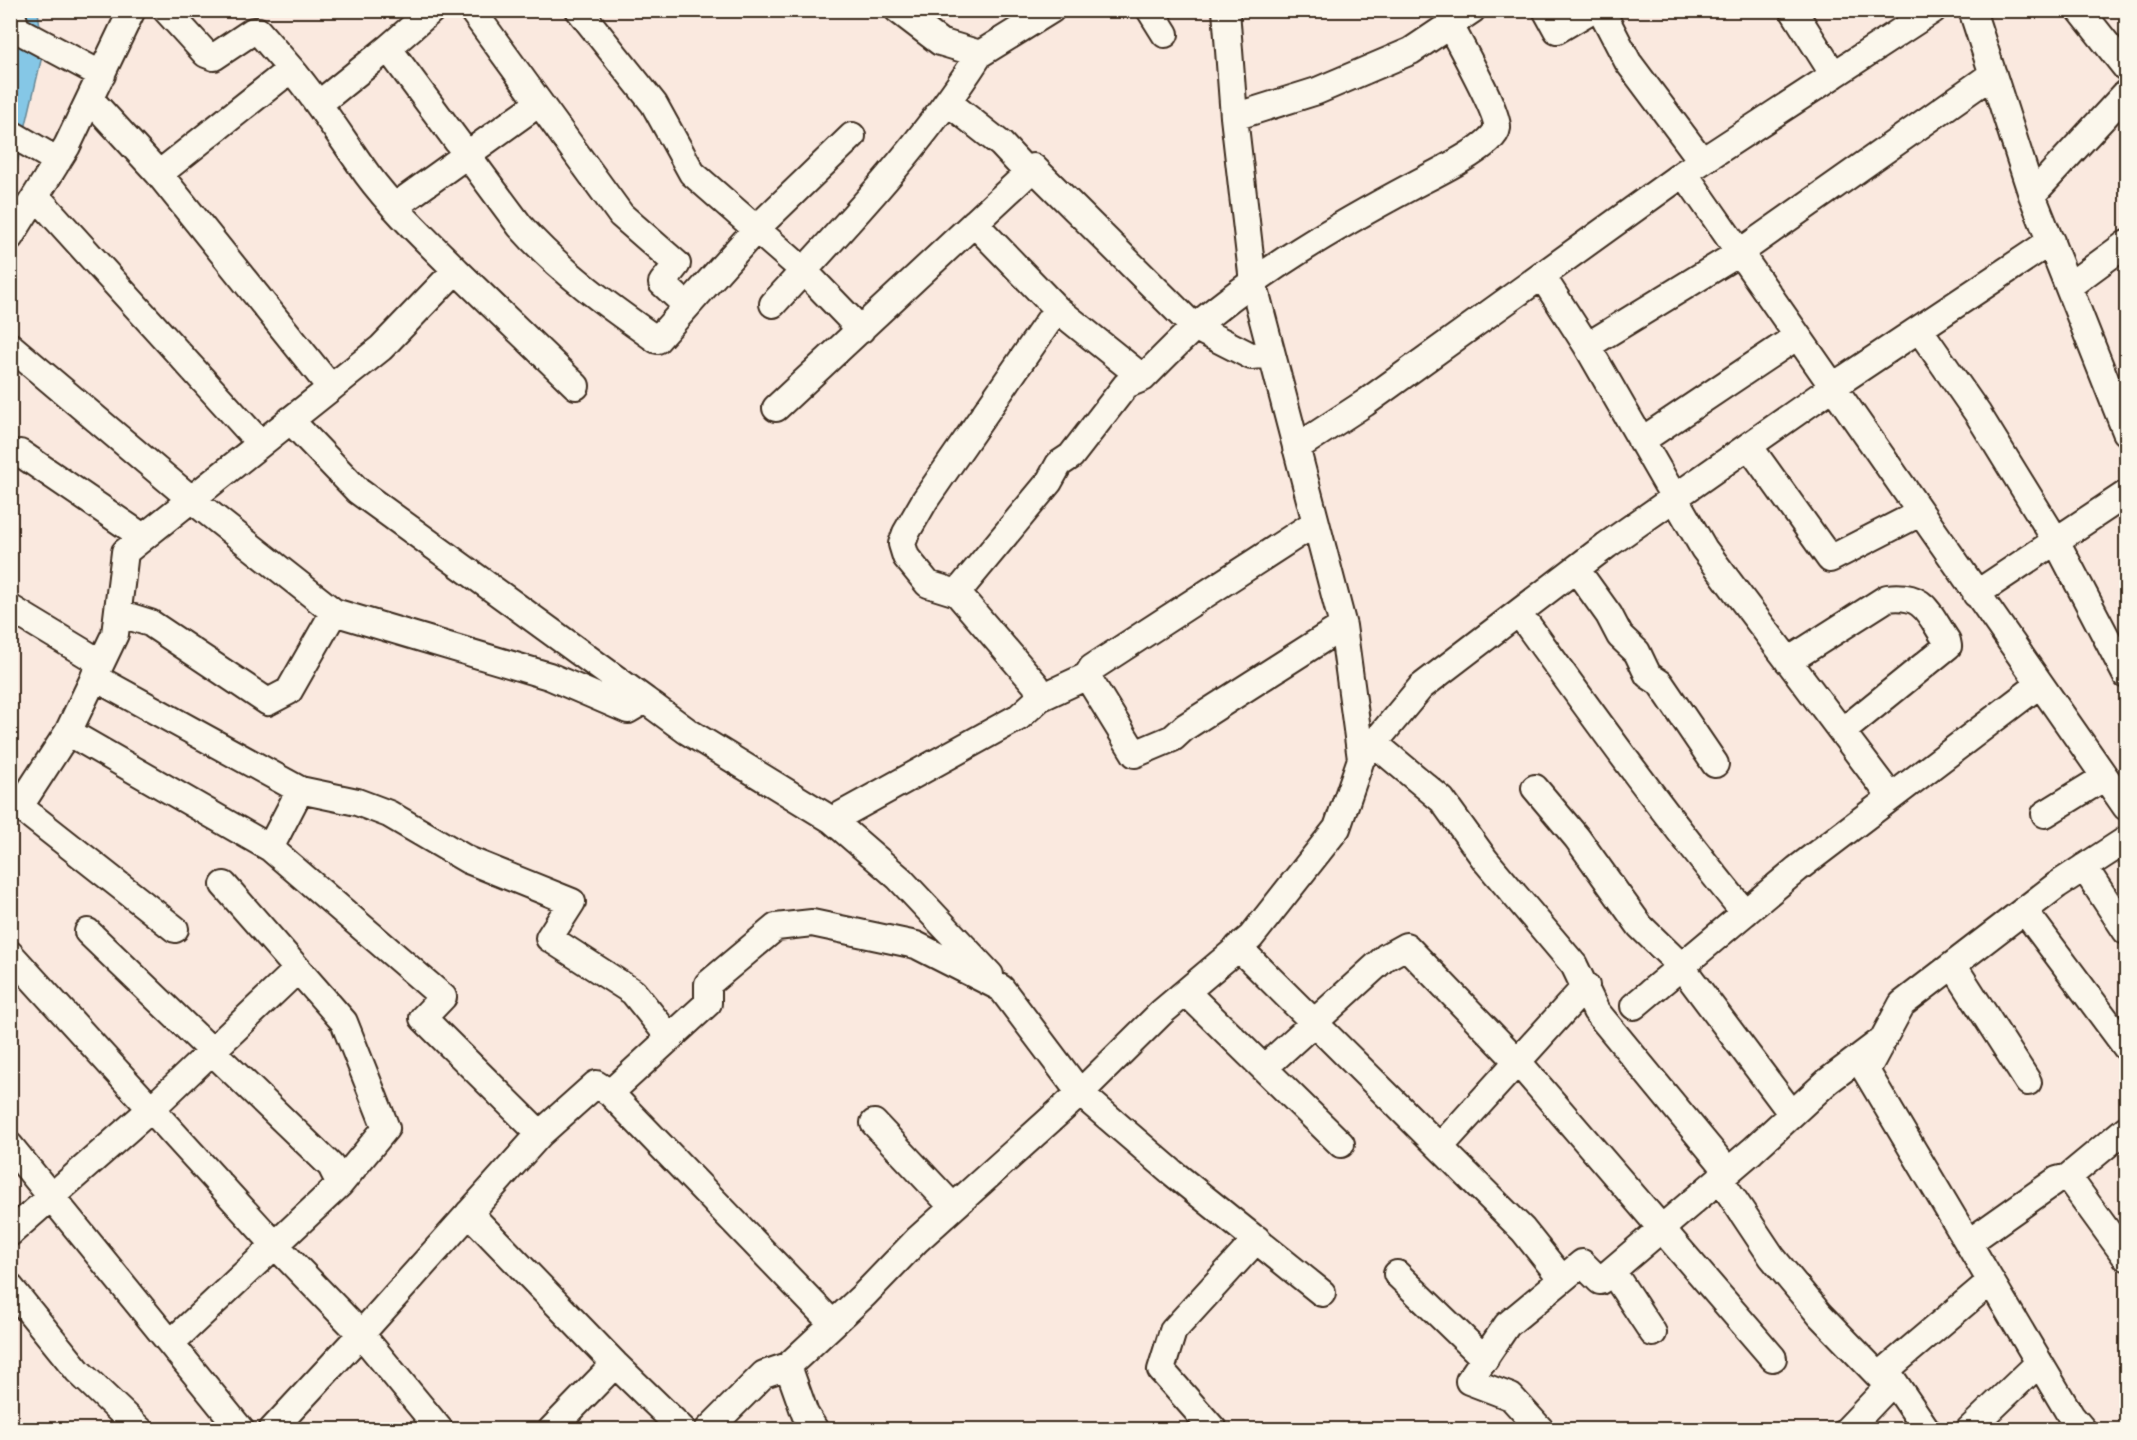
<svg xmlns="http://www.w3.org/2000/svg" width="2137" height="1440" font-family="Sriracha,sans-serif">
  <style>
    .water { fill: #85c7e6; stroke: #678896; stroke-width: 1.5 }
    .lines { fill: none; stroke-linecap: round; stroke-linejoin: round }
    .minor-casing { stroke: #3b2a1e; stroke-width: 30 }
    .minor { stroke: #fbf7ec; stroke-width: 26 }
  </style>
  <rect width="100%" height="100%" fill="#fae9df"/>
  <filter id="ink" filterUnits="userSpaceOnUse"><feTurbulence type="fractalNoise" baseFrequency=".0167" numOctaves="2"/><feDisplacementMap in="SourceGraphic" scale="12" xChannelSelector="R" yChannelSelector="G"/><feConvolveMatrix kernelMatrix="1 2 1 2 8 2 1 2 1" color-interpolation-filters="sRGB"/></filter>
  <g filter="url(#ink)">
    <path class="water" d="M11 11H38L43 52 11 189Z"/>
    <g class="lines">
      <defs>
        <path id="minor" d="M11 10 16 29 102 75
          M166 10 206 54 214 57 253 31H258L291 69
          M432 10 388 48 520 226C561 272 607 305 657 340L756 229 852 136
          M472 10 621 215 677 264 662 283 687 306
          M579 10 654 104 692 173 804 271 861 330
          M898 10 940 42 980 54 1051 10
          M1150 10 1165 34
          M1546 10 1557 30 1591 10
          M1601 10 1628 62 1702 161
          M1793 10 1834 75
          M1933 10 1684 173 2126 807
          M1972 10 2032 195 2126 432
          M2080 10 2126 68
          M90 99 159 174 331 388
          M320 103 388 48
          M1234 117 1317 91 1411 51 1472 10
          M10 133 58 161
          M1033 167 1194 327 1251 356 1271 354
          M159 174 291 69C319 102 342 139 367 174 393 209 425 239 456 270
          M2032 195 2126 93
          M36 196 260 443
          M394 207 539 103
          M10 237 67 146 132 10
          M1542 276 1587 346 1704 549 1891 797
          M2069 286 2126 244
          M773 304C847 224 921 146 980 54
          M1919 329 1978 414 2055 539 2126 675
          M10 346 191 499 334 612 549 676 628 710 645 700 358 491 290 420
          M1587 346 1739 253 1993 74
          M1143 378C1160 361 1177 343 1195 327 1260 271 1337 226 1412 186 1428 177 1495 146 1497 128 1499 113 1459 43 1450 25
          M776 408 1028 173 1001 144 949 103
          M1641 441 1796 337
          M1749 446 1830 559 1920 513
          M1296 448 1365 403 1684 173
          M20 453 143 537
          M1576 569 1609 615 1620 636 1637 652 1648 675 1660 683 1715 764
          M957 593 1049 482 1059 464 1071 456 1126 385 1143 378 1057 309 974 223
          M1976 594 2126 494
          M10 608 101 663
          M118 613 150 623 268 702 289 691 334 612
          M1519 613C1592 714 1665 816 1745 913
          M1788 661 1887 598C1925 593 1928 613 1947 641L1948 646 1843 731
          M1087 676 1135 754 1173 738 1185 727 1343 626
          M94 677 300 790 357 802 389 814 468 860 572 902 549 938 633 992 670 1038
          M1040 698 1036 685 957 593 928 584 906 557 902 544 906 533 925 500 1057 309
          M645 700 687 731 832 820 899 878 990 975
          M68 732 270 848 443 997 423 1018 540 1134
          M1374 743 1442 800 1486 861 1574 965 1596 1011 1728 1171
          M1361 759 1421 687 1607 545 1847 377 2051 241
          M1535 788 1577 838 1640 926 1681 966 1792 1114
          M10 799 175 929
          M20 806 68 732 115 634 125 552 381 348 456 270 576 386
          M2045 814 2105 777
          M832 820 1019 717 1040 698 1087 676 1092 668 1315 523
          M270 848 300 790
          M2084 867 2126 931
          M2024 910 2126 1047
          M88 932 331 1166 340 1184
          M1238 947 1523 1230 1562 1279
          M10 954 276 1246 361 1334 440 1430
          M1953 965 2028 1082
          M1186 992 1341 1144
          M1634 1006 1797 869 2040 684
          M1264 1068 1386 957 1406 946 1518 1062 1773 1358
          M610 1093 833 1324
          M874 1123 953 1207
          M10 1146 241 1430
          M1440 1147 1586 986
          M2068 1177 2126 1257
          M1720 1179 1772 1257 1820 1315 1881 1378 1886 1370
          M469 1213 615 1364 683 1430
          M10 1233 151 1109 297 970
          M1968 1243 2057 1180 2068 1177 2126 1129
          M1616 1268V1277L1653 1333
          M1397 1274 1485 1359
          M10 1287 78 1371 140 1430
          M171 1343 340 1184 386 1128 344 1022 224 885
          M272 1430 361 1334 540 1134 596 1084 610 1093 708 1003V984L776 927 812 923 916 945 1001 988 1080 1093 1173 1173 1322 1293
          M551 1430 615 1364
          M708 1430 764 1374 788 1366
          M815 1430 805 1414 788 1366 864 1295 917 1240 1080 1093 1162 1012 1251 937 1337 828 1361 759 1343 626 1253 282 1234 117 1226 10
          M1214 1430 1161 1370 1173 1331 1257 1239
          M1541 1430 1511 1397 1469 1381 1507 1325 1582 1263 1600 1281 1752 1151 1828 1081 1877 1044
          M1847 1430 1887 1388 1881 1378
          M1927 1430 1886 1370 1991 1281
          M1969 1430 2039 1363
          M2083 1430 2071 1416 1866 1071 1902 1004 2057 885 2126 840"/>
      </defs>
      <use href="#minor" class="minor-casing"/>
      <use href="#minor" class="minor"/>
    </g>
  </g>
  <rect width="2137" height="1440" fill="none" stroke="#fbf7ec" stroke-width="36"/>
  <rect x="18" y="18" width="2101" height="1404" fill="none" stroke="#3b2a1e" stroke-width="2" filter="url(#ink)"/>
</svg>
